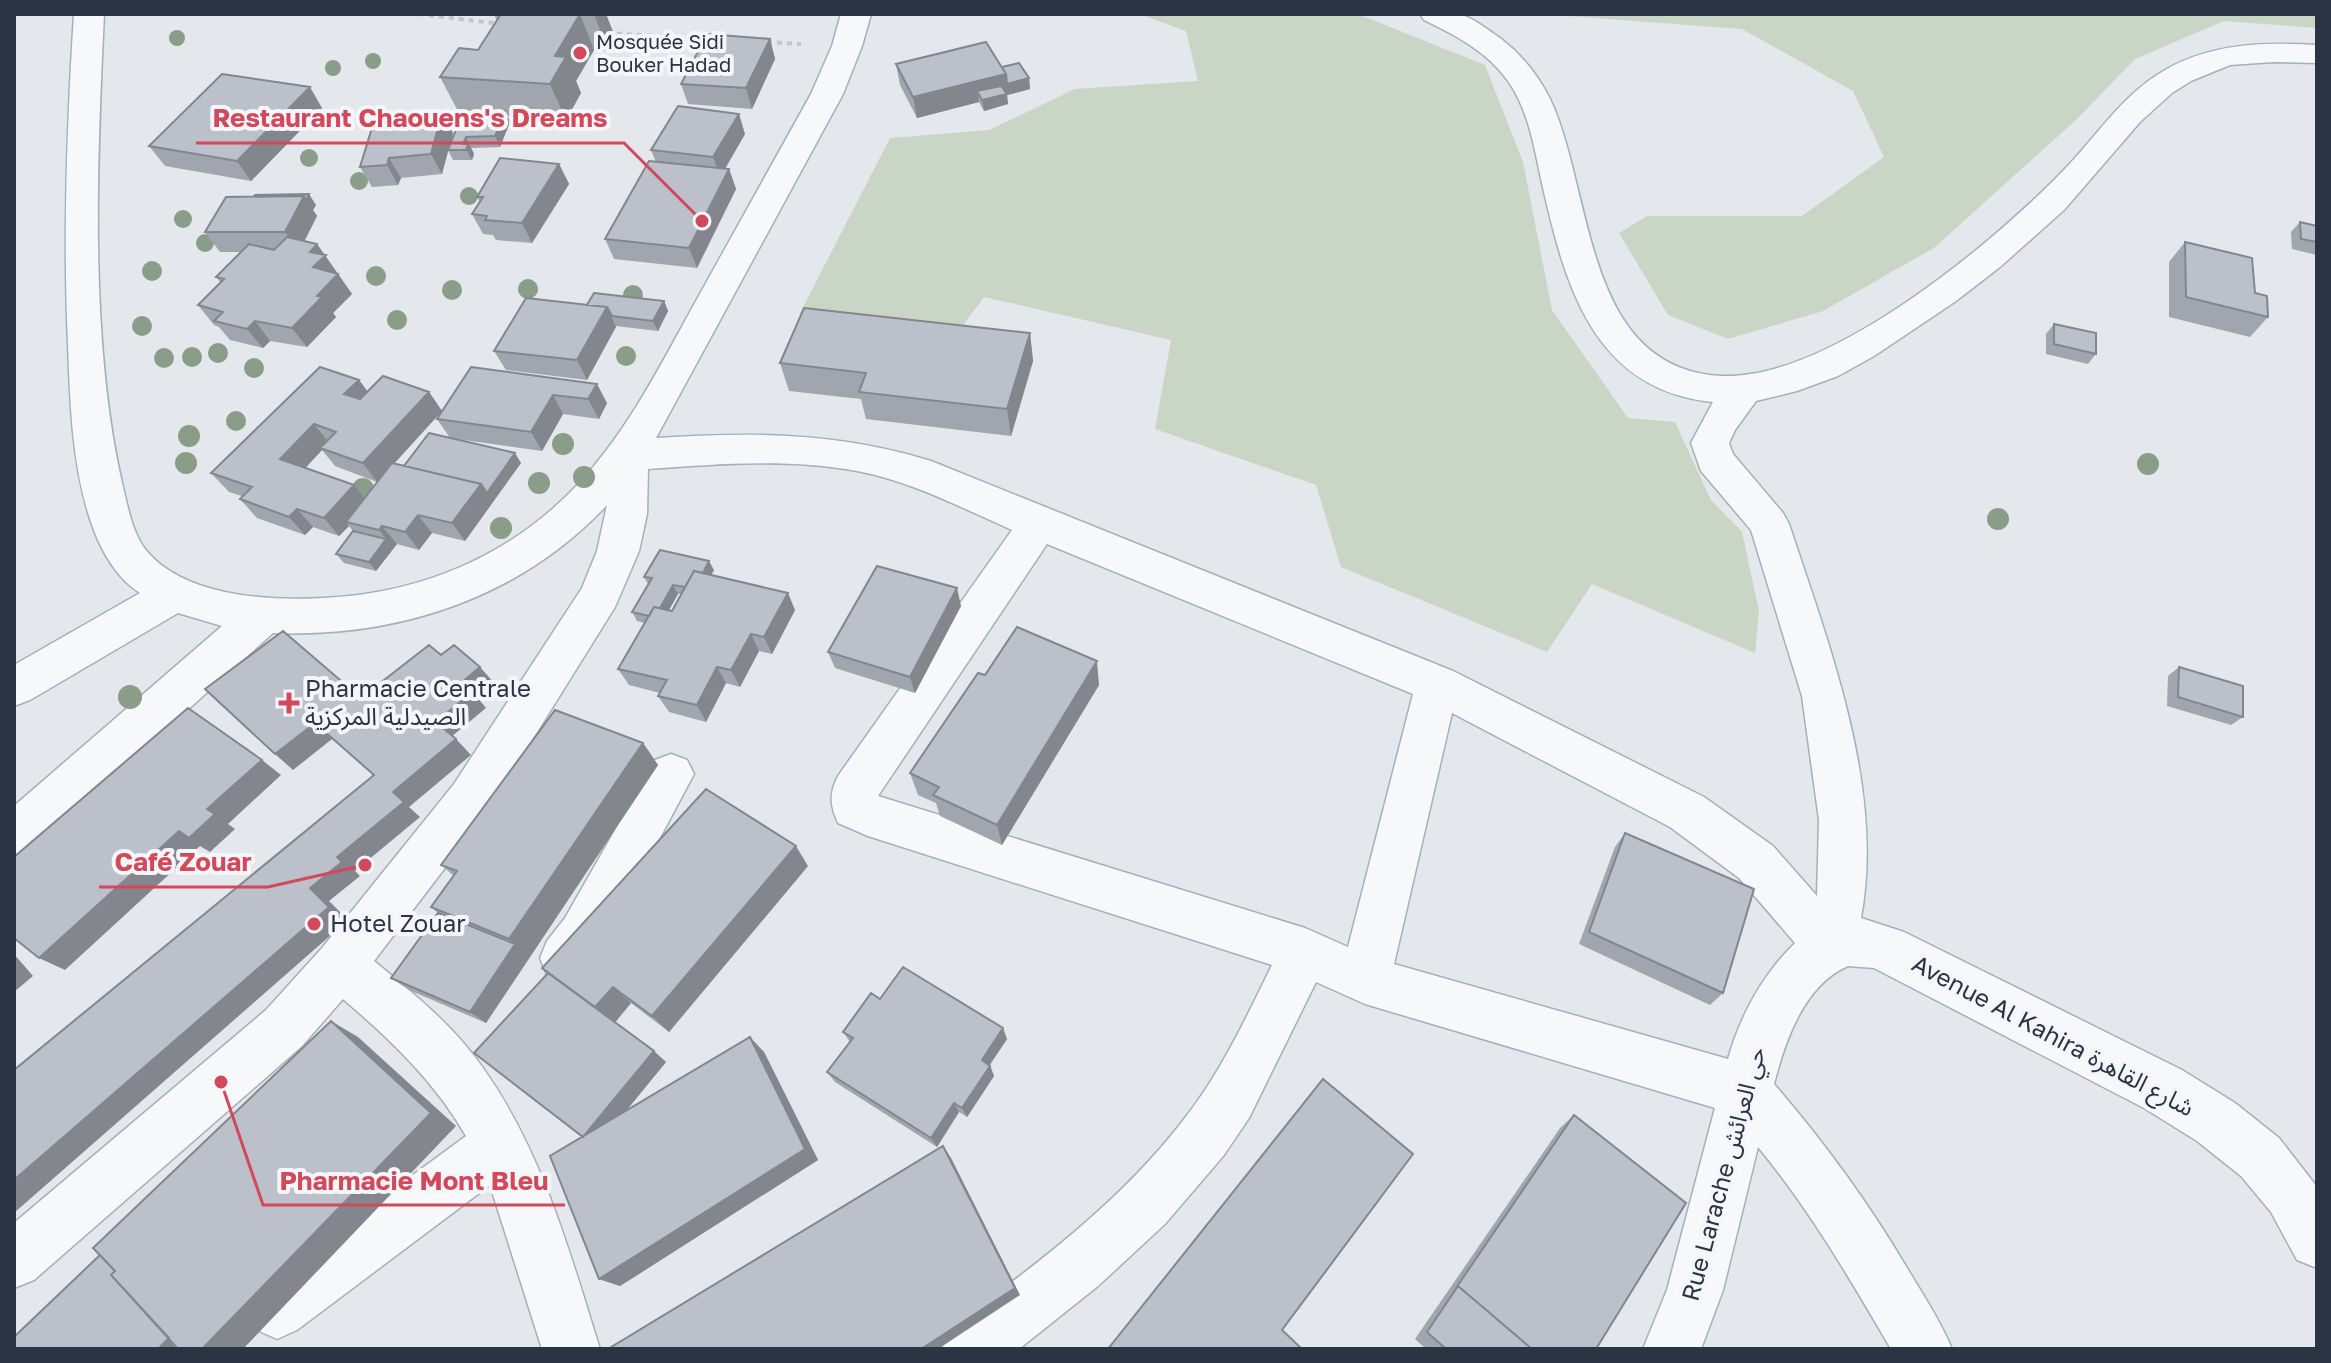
<svg xmlns="http://www.w3.org/2000/svg" width="2331" height="1363" font-family="'Golos Text','Noto Sans Arabic',sans-serif">
  <style>
    .green { fill: #c9d6c5 }
    .lines { fill: none; stroke-linecap: round; stroke-linejoin: round }
    .street-casing { stroke: #a9aeb7; stroke-width: 3 }
    .path { stroke: #c2c5cb; stroke-width: 4; stroke-dasharray: 5 5; stroke-linecap: butt }
    .street { fill: #f7f8fa; fill-rule: evenodd }
    .tree { fill: #899d89 }
    .wall { fill: #a1a5ae; fill-rule: evenodd }
    .shaded-wall { fill: #83868d }
    .building { fill: #bbc0ca; stroke: #83868d; stroke-width: 2 }
    .poi-dot { fill: #d1495b; stroke: #f4f6f9; stroke-width: 3 }
    .labels { text-anchor: middle; stroke-width: 8; stroke-linejoin: round; paint-order: stroke }
    .far-poi-label { font-size: 20px; fill: #2b3445; stroke: #f4f6f9; text-anchor: start }
    .poi-label { font-size: 24px; fill: #2b3445; stroke: #f4f6f9; text-anchor: start }
    .street-label { font-size: 24px; fill: #2b3445; stroke: #f4f6f9 }
    .leader { fill: none; stroke: #d1495b; stroke-width: 3 }
    .callout-dot { fill: #d1495b; stroke: #f4f6f9; stroke-width: 3 }
    .callout-label { font-size: 26px; text-anchor: middle; font-weight: bold; fill: #d1495b; stroke: #f4f6f9; stroke-width: 8; stroke-linejoin: round; paint-order: stroke }
  </style>
  <rect width="100%" height="100%" fill="#e4e7ec"/>
  <path class="green" d="M1139 14H1358L1485 65 1523 162 1552 310 1628 418 1675 422 1711 500 1742 532 1759 611 1755 653 1592 584 1547 652 1341 567 1316 485 1155 429 1171 340 984 297 958 332 799 315 890 138 989 130 1075 89 1198 81 1186 31Z
    M1541 14H2317V28L2224 21 2135 59 2077 119 1934 248 1823 311 1728 339 1668 315 1619 233 1647 216H1802L1884 157 1853 91 1742 29Z"/>
  <g class="lines">
    <defs>
      <path id="street" d="M74 14H104C97 162 89 343 123 487 128 508 132 531 145 549 183 597 269 601 324 598 423 593 513 555 580 482 629 429 661 364 696 301 734 232 773 163 811 94L832 46 841 14H871L862 46 843 94 656 438C752 432 838 432 931 461L1453 671 1704 797 1773 846 1817 896 1819 820 1802 696 1751 530 1701 471 1691 443 1713 402C1591 390 1564 281 1541 179 1534 146 1528 109 1508 81 1488 52 1455 35 1424 20L1420 14C1432 14 1445 12 1457 14 1471 16 1488 30 1500 38 1521 54 1538 75 1550 99 1594 192 1582 369 1722 376 1827 380 1986 249 2058 176 2095 140 2121 94 2167 69 2213 43 2266 42 2317 45V63L2273 62 2230 65 2191 81 2172 93 2140 122 2064 210 2000 267 1956 301 1874 356 1838 376 1797 391 1756 401 1735 430 1729 443 1733 454 1783 513 1789 524C1829 645 1885 789 1861 918L1904 932 2182 1070 2235 1103 2279 1138 2317 1187V1268L2297 1260 2271 1212 2241 1176 2197 1141 2144 1108 1874 968 1848 966C1804 985 1785 1041 1774 1084 1824 1142 1868 1202 1907 1268 1923 1295 1940 1320 1952 1349H1891C1850 1279 1810 1210 1758 1147L1723 1290 1701 1349H1643L1667 1290 1715 1108 1365 1004 1316 982 1249 1118 1224 1155 1165 1224 1098 1286 1019 1349H942L950 1328C1035 1266 1121 1202 1185 1118 1221 1072 1246 1018 1272 965L868 836 838 823C830 805 829 794 838 776L1012 530C962 508 911 481 857 471 789 458 716 464 648 469L647 514 639 551 615 607 486 814 374 961C413 993 454 1026 483 1068 542 1151 570 1253 600 1349H542L490 1185 297 1330 277 1339 257 1330 248 1310 257 1290 466 1136C435 1082 390 1039 343 999L302 1046 34 1280 14 1288V1223L266 1010 322 948 454 784 582 588 597 551 607 505C520 598 398 638 273 633L31 851 14 858V806L222 626 178 613 30 700 14 706V665L140 593C115 577 99 547 90 519 72 464 70 401 68 344 63 234 67 124 74 14ZM1047 544 1413 694 1348 947 1305 928 878 796ZM1452 713 1670 827 1739 878 1795 943C1763 974 1740 1016 1728 1059L1394 964Z
        M671 754 687 760 694 774 599 952 583 975 565 982 547 975 540 958 547 941 565 918 655 760Z"/>
    </defs>
    <use href="#street" class="street-casing"/>
    <path class="path" d="M419 14 501 24
      M607 33 709 39
      M767 42 801 44"/>
    <use href="#street" class="street"/>
  </g>
  <g class="tree">
    <circle cx="177" cy="38" r="8"/>
    <circle cx="373" cy="61" r="8"/>
    <circle cx="333" cy="68" r="8"/>
    <circle cx="309" cy="158" r="9"/>
    <circle cx="359" cy="181" r="9"/>
    <circle cx="469" cy="196" r="9"/>
    <circle cx="183" cy="219" r="9"/>
    <circle cx="205" cy="243" r="9"/>
    <circle cx="152" cy="271" r="10"/>
    <circle cx="376" cy="276" r="10"/>
    <circle cx="528" cy="289" r="10"/>
    <circle cx="452" cy="290" r="10"/>
    <circle cx="633" cy="295" r="10"/>
    <circle cx="397" cy="320" r="10"/>
    <circle cx="142" cy="326" r="10"/>
    <circle cx="218" cy="353" r="10"/>
    <circle cx="626" cy="356" r="10"/>
    <circle cx="192" cy="357" r="10"/>
    <circle cx="164" cy="358" r="10"/>
    <circle cx="254" cy="368" r="10"/>
    <circle cx="236" cy="421" r="10"/>
    <circle cx="189" cy="436" r="11"/>
    <circle cx="563" cy="444" r="11"/>
    <circle cx="186" cy="463" r="11"/>
    <circle cx="2148" cy="464" r="11"/>
    <circle cx="584" cy="477" r="11"/>
    <circle cx="539" cy="483" r="11"/>
    <circle cx="363" cy="489" r="11"/>
    <circle cx="1998" cy="519" r="11"/>
    <circle cx="501" cy="528" r="11"/>
    <circle cx="130" cy="697" r="12"/>
  </g>
  <path class="wall" d="M494 14H606L615 37 608 51 594 50 576 81 581 93 566 120 508 116 510 122 500 147 471 148 474 154 472 160H453L448 150 442 174 401 178 398 185 372 187 360 167 453 133 450 145 463 113H459L440 77 478 50 497 21Z
    M770 39 775 59 752 109 688 104 681 84Z
    M896 64 1002 67 1029 78 1030 89 1007 95 1008 104 984 111 979 102 917 118 900 85Z
    M322 108 251 181 165 166 149 146Z
    M745 134 725 169H729L736 189 697 268 614 259 605 239 656 162 651 150Z
    M559 164 569 184 532 243 496 240 493 235 483 234 472 214 480 202 477 197Z
    M316 205 313 210 317 216 304 241 317 244 352 294 333 313 336 317 307 347 270 341 263 348 230 340 219 327 214 325 198 305 221 283 216 277 242 252H220L205 232Z
    M2300 222 2317 226V255L2292 249 2291 232Z
    M2185 242 2268 317 2250 337 2169 317V262Z
    M664 301 668 311 658 331 616 326 587 380 506 370 494 351 587 305Z
    M2054 324 2096 354 2088 364 2046 354V334Z
    M1030 333 1033 361 1011 436 866 419 861 399 789 391 780 363Z
    M471 367 607 403 599 419 563 414 542 451 450 438 437 419Z
    M359 380 368 392H429L442 411 394 464 404 466 521 463 465 541 432 533 419 550 397 544 376 571 344 563 336 554 353 531 349 526 339 536 313 527 305 535 257 518 240 499 242 496 229 492 211 473ZM322 450 335 466 377 482 365 498 354 485 305 468Z
    M714 570 711 575 795 610 772 654 759 651 740 687 726 683 706 722 669 712 658 696 660 693 629 685 618 669 645 623 637 621 632 612 648 584 644 577ZM678 594H681L672 611 669 610Z
    M961 606 915 693 835 668 828 652Z
    M2179 667 2243 717 2231 725 2167 706 2168 676Z
    M985 675 1099 685 1002 845 940 816 936 803 918 795 910 773Z
    M643 743 658 765 486 1023 409 990 391 978 438 913 431 907 454 876 441 865Z
    M1625 833 1723 993 1710 1005 1579 944 1615 847Z
    M808 866 669 1032 631 1003 615 1023 666 1062 626 1111 764 1052 818 1160 620 1286 599 1279 583 1136 548 973Z
    M880 999 1007 1039 990 1065 994 1076 967 1117 959 1112 937 1147 835 1082 827 1072 850 1042 843 1032Z
    M1574 1115 1596 1349H1426L1415 1339 1560 1128Z"/>
  <path class="shaded-wall" d="M580 14 594 50 576 81 581 93 566 120 550 84 555 56Z
    M594 14H606L615 37 608 51Z
    M770 39 775 59 752 109 746 88Z
    M1006 74 1029 78 1030 89 1007 95 1008 104 984 111 982 100 977 91 979 102 917 118 913 97Z
    M310 87 322 108 251 181 237 161Z
    M505 111 510 122 500 147 495 136Z
    M442 113 453 133 442 174 431 154Z
    M739 114 745 134 720 177 713 157Z
    M466 137 474 154 472 160 463 144Z
    M389 158 401 178 398 185 387 165Z
    M559 164 569 184 532 243 522 223Z
    M729 169 736 189 697 268 689 248Z
    M309 194 316 205 313 210 317 216 299 252 285 232 304 196Z
    M317 244 352 294 333 313 336 317 307 347 292 328 317 296 310 252Z
    M664 301 668 311 658 331 653 321Z
    M607 307 616 327 587 380 577 360Z
    M255 321 270 341 263 348 247 329Z
    M1030 333 1033 361 1011 436 1007 409Z
    M359 380 373 399 358 413 344 394Z
    M597 384 607 403 599 419 588 399Z
    M429 392 442 411 377 482 363 463Z
    M553 395 563 414 542 451 531 432Z
    M314 424 329 443 320 448 322 450 296 478 280 459Z
    M515 453 521 463 465 541 452 523 481 484Z
    M354 485 369 503 346 522 349 526 339 536 324 518Z
    M297 509 313 527 305 535 289 517Z
    M418 515 432 533 419 550 405 532Z
    M382 526 397 544 376 571 369 562 386 539 379 530Z
    M709 561 714 570 698 598 693 589Z
    M673 585 678 594 660 626 655 618Z
    M957 588 961 606 915 693 910 677Z
    M788 593 795 610 772 654 764 637Z
    M751 634 759 651 740 687 731 670Z
    M1097 661 1099 685 1002 845 997 825Z
    M480 667 494 683 477 697 486 708 451 737 436 722 461 683Z
    M717 667 726 683 706 722 697 705Z
    M315 723 332 739 293 770 275 754Z
    M456 739 471 755 409 807 420 817 355 871 360 876 329 901 348 920 14 1213V1180L310 888 393 792Z
    M643 743 658 765 486 1023 470 1012 515 944 509 939Z
    M262 760 281 775 228 824 235 829 210 852 200 846 65 970 39 958 179 831 207 809Z
    M796 846 808 866 669 1032 652 1016Z
    M14 954 33 976 14 992Z
    M613 987 631 1003 614 1023 595 1007Z
    M331 1021 358 1037 456 1126 243 1349H202Z
    M1003 1028 1007 1039 986 1070 982 1060Z
    M750 1037 764 1052 818 1160 620 1286 599 1279Z
    M654 1051 666 1062 598 1145 583 1137Z
    M990 1066 994 1076 967 1117 962 1108Z
    M954 1103 959 1112 937 1147 931 1138Z
    M943 1146 951 1158 1020 1295 938 1349H921Z
    M126 1273 188 1349H158Z"/>
  <path class="building" d="M496 14H580L555 56 566 57 550 84 440 77 459 48 478 50 501 14Z
    M707 34 770 39 746 88 681 84Z
    M986 42 1006 74 913 97 896 64Z
    M1019 63 1029 78 1007 84 1006 74 1002 67Z
    M222 74 310 87 237 161 149 146Z
    M1001 86 1007 94 982 100 977 91Z
    M678 106 739 114 713 157 651 150Z
    M505 111 495 136 466 137 463 144H468L466 150H448L463 112Z
    M442 113 431 154 389 158 387 165 360 167 375 118Z
    M500 158 559 164 522 223 485 220 487 216 472 214 483 197H477Z
    M649 161 729 169 689 248 605 239Z
    M309 194 306 200 304 196H254L255 195Z
    M304 196 285 232H205L226 197Z
    M2300 222 2317 226V242L2301 239Z
    M287 237 317 244 310 252 326 255 313 267 338 274 317 296 322 297 292 328 255 321 247 329 214 321 223 312 198 305 224 279 216 277 249 244 274 250Z
    M2185 242 2252 258 2255 293 2267 296 2268 317 2186 297Z
    M594 293 664 301 653 321 612 316 607 307 587 305Z
    M526 298 607 307 577 360 494 351Z
    M804 308 1030 333 1007 409 859 392 866 373 780 363Z
    M2054 324 2096 333V354L2054 344Z
    M320 367 359 380 344 394 360 399 383 376 429 392 363 463 320 448 336 432 314 424 280 459 354 485 324 518 297 509 289 517 240 499 252 487 211 473Z
    M471 367 597 384 588 399 553 395 531 432 437 419Z
    M429 433 515 453 487 493 481 484 404 466Z
    M392 463 481 484 452 523 418 515 405 532 382 526 379 530 346 522Z
    M353 531 386 539 369 562 336 554Z
    M660 550 709 561 703 573 694 571 685 587 673 585 660 608 654 607 649 616 632 612 652 578 644 577Z
    M877 566 957 588 910 677 828 652Z
    M694 571 788 593 764 637 751 634 731 670 717 667 697 705 658 696 667 680 618 669 654 607 672 611Z
    M1017 627 1097 661 997 825 933 795 939 787 910 773 978 673 985 675Z
    M283 631 361 698 429 645 441 655 454 645 480 667 461 683 472 692 436 722 456 739 393 792 404 802 337 857 342 862 310 888 329 907 14 1180V1070L374 775 315 723 275 754 205 689Z
    M2179 667 2243 686V717L2178 697Z
    M188 708 262 760 207 809 215 814 189 838 179 831 39 958 14 938V857Z
    M555 710 643 743 509 939 431 907 457 871 441 865Z
    M706 789 796 846 652 1016 613 987 595 1007 542 968Z
    M1625 833 1754 889 1723 993 1589 932Z
    M438 913 515 944 470 1012 391 978Z
    M903 967 1003 1028 982 1060 990 1066 962 1108 954 1103 931 1138 827 1072 853 1038 843 1032 871 993 880 999Z
    M548 973 654 1051 583 1137 474 1053Z
    M331 1021 431 1113 202 1349H178L111 1275 115 1271 93 1248Z
    M750 1037 805 1149 599 1279 550 1156Z
    M1323 1079 1413 1154 1282 1330 1302 1349H1108Z
    M1574 1115 1686 1203 1596 1349H1532L1458 1286 1456 1288Z
    M943 1146 1015 1288 921 1349H608Z
    M100 1255 115 1271 111 1275 169 1338 158 1349H14V1337Z
    M1458 1286 1532 1349H1446L1427 1332Z"/>
  <g class="poi-dot">
    <circle cx="580" cy="53" r="8"/>
    <path d="M285 691h8v8h8v8h-8v8h-8v-8h-8v-8h8z"/>
    <circle cx="314" cy="924" r="8"/>
  </g>
  <g class="labels">
    <g class="far-poi-label">
      <text x="596" y="49">Mosquée Sidi<tspan x="596" dy="23">Bouker Hadad</tspan></text>
    </g>
    <g class="poi-label">
      <text x="305" y="697">Pharmacie Centrale<tspan x="305" dy="28">الصيدلية المركزية</tspan></text>
      <text x="330" y="932">Hotel Zouar</text>
    </g>
    <g class="street-label">
      <text transform="translate(2053 1036) rotate(28)" y="8">Avenue Al Kahira شارع القاهرة</text>
      <text transform="translate(1724 1174) rotate(-75)" y="8">Rue Larache حي العرائش</text>
    </g>
  </g>
  <path class="leader" d="M702 221L624 143H196M365 865L268 887H99M221 1082L263 1205H565"/>
  <g class="callout-dot">
    <circle cx="702" cy="221" r="8"/>
    <circle cx="365" cy="865" r="8"/>
    <circle cx="221" cy="1082" r="8"/>
  </g>
  <g class="callout-label">
    <text x="410" y="127">Restaurant Chaouens's Dreams</text>
    <text x="183" y="871">Café Zouar</text>
    <text x="414" y="1190">Pharmacie Mont Bleu</text>
  </g>
  <rect width="2331" height="1363" fill="none" stroke="#2b3445" stroke-width="32"/>
</svg>
